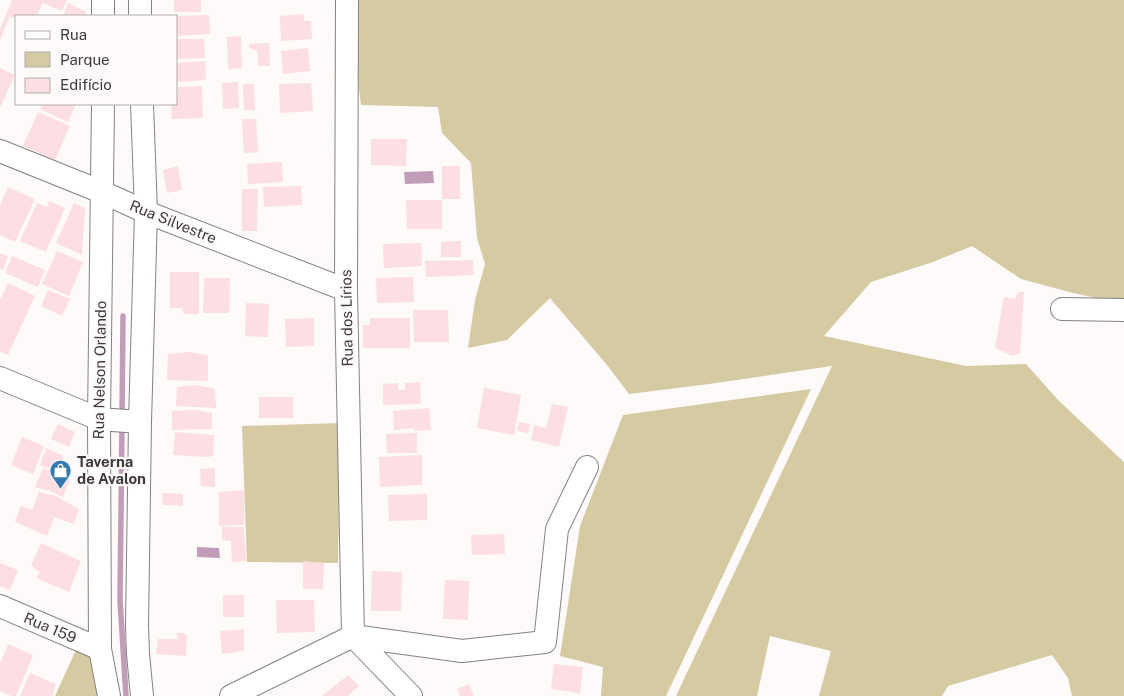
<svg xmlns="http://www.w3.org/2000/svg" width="1124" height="696" font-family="'Public Sans',sans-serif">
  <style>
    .green { fill: #d5caa2 }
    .water { fill: #c19db8 }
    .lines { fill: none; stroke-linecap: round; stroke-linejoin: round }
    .stream { stroke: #c19db8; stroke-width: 5.5 }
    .building { fill: #fcdee3 }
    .minor-casing { stroke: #858281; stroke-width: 24 }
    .minor { stroke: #fff; stroke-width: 22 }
    .labels { text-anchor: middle; stroke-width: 4.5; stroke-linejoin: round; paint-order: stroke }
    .street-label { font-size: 15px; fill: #3c3a3a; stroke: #fefaf9 }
    .poi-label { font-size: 15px; font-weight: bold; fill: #3c3a3a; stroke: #fefaf9; text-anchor: start }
  </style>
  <rect width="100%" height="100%" fill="#fefaf9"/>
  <path class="green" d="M348 0H1124V304L1073 293 1021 279 972 246 933 262 871 282 824 336 966 366 1026 364 1058 400 1124 462V696H1072L1068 678 1052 655 948 686 942 696H819L831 651 770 636 757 696H676L832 366 709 384 629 394 607 365 550 298 507 340 468 348 475 300 485 264 477 238 471 163 442 133 438 107 361 105Z
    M811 389 666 696H601L603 667 560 656 580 526 623 415Z
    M340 423 338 563 247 562 242 426Z
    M76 650 93 656 97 696H55Z"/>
  <path class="water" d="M433 171 434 183 405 184 404 172Z
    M197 547 219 548 220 558 197 557Z"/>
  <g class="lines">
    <path class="stream" d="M122 417 123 316
      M122 426 120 600 126 696"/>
  </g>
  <path class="building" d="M12 0H67L62 11 43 3 37 16H16V19L10 17 0 40V29Z
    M174 0H201V12H174Z
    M68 3 86 12 84 16H65L63 15Z
    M304 14V21H311L312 39 281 41 280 16Z
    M209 15 210 34 176 36V16Z
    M241 36 242 68 228 69 227 37Z
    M176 39H204L205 58 176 59Z
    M269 43 270 66H258L257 51 250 48 249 44Z
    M308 48 310 71 283 74 281 51Z
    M205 61 206 80 176 82V63Z
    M0 68 15 75 0 108Z
    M238 82 239 108 223 109 222 83Z
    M311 83 313 111 280 113 279 84Z
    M243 84H254L255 110H244Z
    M202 86 203 118 172 119 171 104H176L178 87Z
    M43 104H76L68 122 40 109Z
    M38 112 70 126 55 160 23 146Z
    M242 119H256L258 152 244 153Z
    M371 139H407L406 166 371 165Z
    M282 162 283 182 248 184 247 164Z
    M178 166 182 190 167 193 163 170Z
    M442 166H460V199H442Z
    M301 186 302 205 264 207 263 187Z
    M8 187 35 199 15 242 0 235V205Z
    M242 189H258L257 231H242Z
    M406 200H442V229H407Z
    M49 201 65 208 46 252 20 241 37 203 47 207Z
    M74 203 85 208 82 255 56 243Z
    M461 241V257H441V242Z
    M421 243 422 266 384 268 383 244Z
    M57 251 83 262 69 296 42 284Z
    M0 253 8 256 3 270 0 269Z
    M12 256 45 270 38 287 5 273Z
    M473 260 474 275 426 277 425 261Z
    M170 272H199V314H184L182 308H170Z
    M413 277 414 302 377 303 376 278Z
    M204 278H230L229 313H203Z
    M8 283 35 296 8 355 0 352V300Z
    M48 290 70 299 62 316 41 306Z
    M1018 292H1024L1020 353 1013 356 995 348 1004 297 1015 299Z
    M246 303 269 304 268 337 245 336Z
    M413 310H448L449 342H414Z
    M314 318V346L286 347 285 319Z
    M370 318H410V348H363V325H370Z
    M188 352 208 355V381L167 380 168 354Z
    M420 382 421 404 383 405V384L398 383V390H405V383Z
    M196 385 215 389 216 408 176 406 177 387Z
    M484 388 521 395 514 435 477 428Z
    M259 397H293V418H259Z
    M552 404 568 407 559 447 531 440 534 425 546 428Z
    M429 408 431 430 415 431 414 428 394 430 393 411Z
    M195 410 212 413V429L172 430V411Z
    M519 422 530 424 528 433 517 431Z
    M58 424 75 432 69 447 51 439Z
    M175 432 214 435 213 456 207 457 173 455Z
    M417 433V453H387L386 434Z
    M22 437 44 446 33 474 11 465Z
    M46 448 64 456 57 472 40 465Z
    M422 455V485L380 487 379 457Z
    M43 468 58 474 70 480 63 497 50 491 35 487Z
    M215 468V487L201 486 200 469Z
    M244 490V525L219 526V492Z
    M39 492 56 496 79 509 74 524 36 511 54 518 47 536 15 522 21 506 32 510Z
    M162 493 183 494V506L163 505Z
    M427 494V520L389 521 388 495Z
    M222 527H244L246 561 232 562 231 541 222 540Z
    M504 534 505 554 472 555 471 535Z
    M41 543 81 561 69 592 36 578 40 572 31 566Z
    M303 561 324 563 323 589H303Z
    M0 563 18 570 10 590 0 586Z
    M372 571 402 572 401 611H371Z
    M445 580 469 581 468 620 443 619Z
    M223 595H244V617H223Z
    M276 600H314L315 632 277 633Z
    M244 629V651L222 654 220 631Z
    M176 633H184L187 636 186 656 156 654 158 639H178Z
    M8 644 33 655 16 696H11L0 691V664Z
    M554 664 583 667 580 693 551 689Z
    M30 673 56 684 52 696H20Z
    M348 675 359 686 348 696H322Z
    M469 684 474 696H460L457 689Z"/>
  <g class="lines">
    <defs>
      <path id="minor" d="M140 0V16
        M347 0 346 290 353 636
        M103 16V0
        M103 104 99 419 100 649 109 696
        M0 151 102 192 146 212 346 290
        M1062 309 1124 310
        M0 378 99 419 140 422
        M0 606 100 649
        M353 636 462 651 545 642 557 529 587 467
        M353 636 411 696
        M142 696 138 654 137 626 140 422 146 212 142 104
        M231 696 353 636"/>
    </defs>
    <use href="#minor" class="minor-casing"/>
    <use href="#minor" class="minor"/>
  </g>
  <defs>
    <symbol id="shop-pin" viewBox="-11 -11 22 30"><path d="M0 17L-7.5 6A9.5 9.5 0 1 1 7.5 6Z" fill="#347aaf" stroke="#fefaf9"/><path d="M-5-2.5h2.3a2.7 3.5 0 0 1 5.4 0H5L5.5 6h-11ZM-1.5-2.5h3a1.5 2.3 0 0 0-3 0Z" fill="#fff"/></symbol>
  </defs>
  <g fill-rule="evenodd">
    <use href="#shop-pin" x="48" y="458" width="25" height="34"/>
  </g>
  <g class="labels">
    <g class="street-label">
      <text transform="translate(173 222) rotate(22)" y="5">Rua Silvestre</text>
      <text transform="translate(347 318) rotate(-91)" y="5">Rua dos Lírios</text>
      <text transform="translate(100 370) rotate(-89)" y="5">Rua Nelson Orlando</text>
      <text transform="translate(50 628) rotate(23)" y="5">Rua 159</text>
    </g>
    <g class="poi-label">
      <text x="77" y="467">Taverna<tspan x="77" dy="17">de Avalon</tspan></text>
    </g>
  </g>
  <rect x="15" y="15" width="162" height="90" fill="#fefaf9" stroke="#b0adad"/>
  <rect x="25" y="31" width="25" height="8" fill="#ffffff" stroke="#b0adad"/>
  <text x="60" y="40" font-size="15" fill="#3c3a3a">Rua</text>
  <rect x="25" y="52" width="25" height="15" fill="#d5caa2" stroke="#b0adad"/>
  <text x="60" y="65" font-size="15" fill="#3c3a3a">Parque</text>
  <rect x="25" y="78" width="25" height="15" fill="#fcdee3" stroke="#b0adad"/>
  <text x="60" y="90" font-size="15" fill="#3c3a3a">Edifício</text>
</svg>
